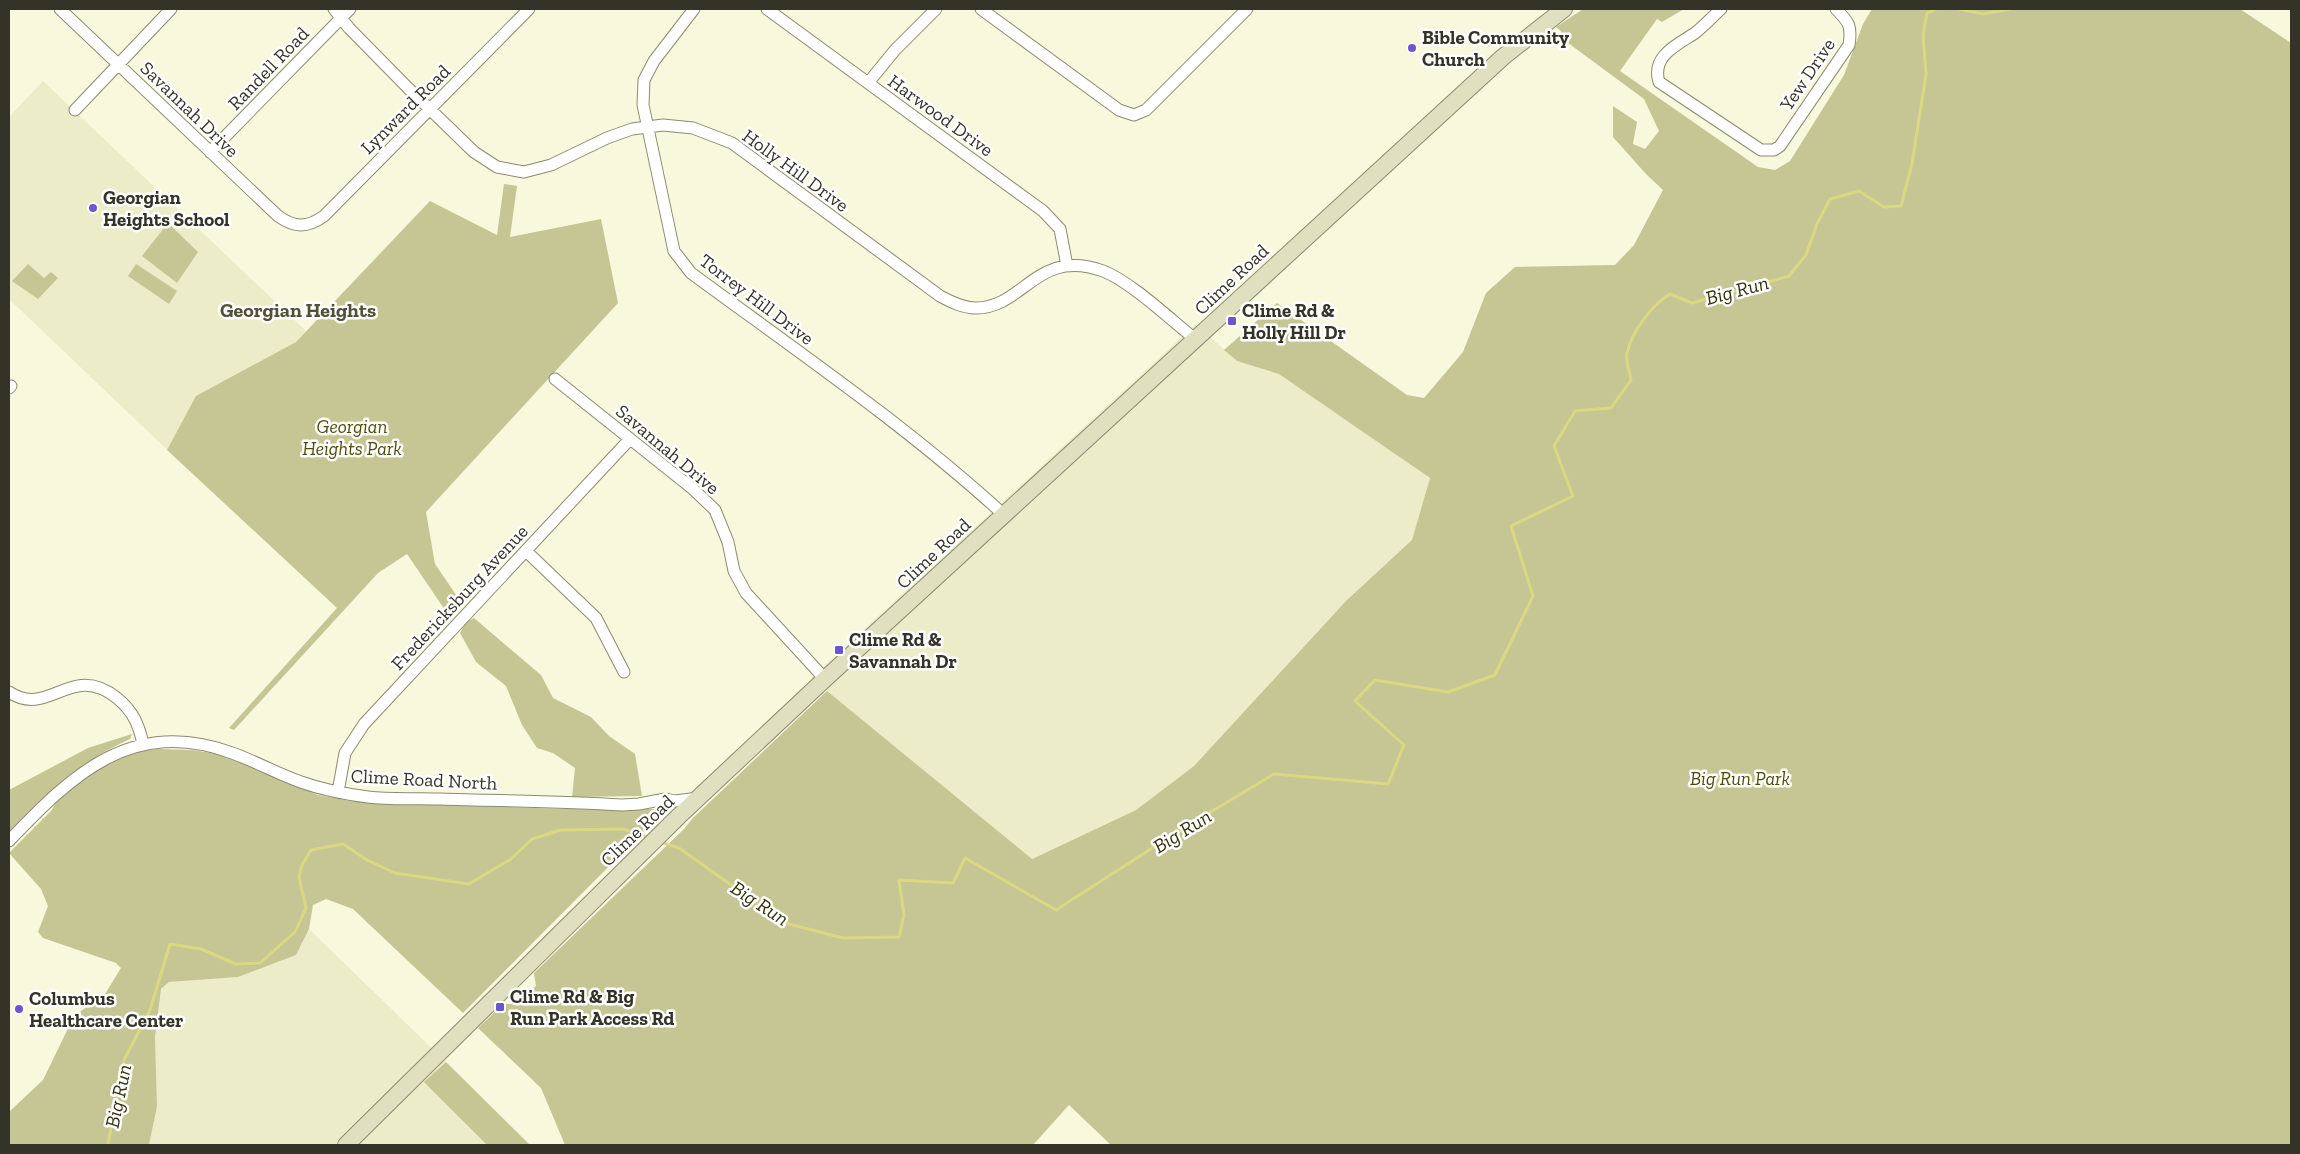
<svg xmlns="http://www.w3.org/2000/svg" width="2300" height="1154" font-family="'Zilla Slab',serif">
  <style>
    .built { fill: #ececc8 }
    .green { fill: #c6c594 }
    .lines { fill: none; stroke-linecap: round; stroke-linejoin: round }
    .stream { stroke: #dbd882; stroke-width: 3 }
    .street-casing { stroke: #8b8b72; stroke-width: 13 }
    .secondary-casing { stroke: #8b8b72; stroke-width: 18 }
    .street { stroke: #fff; stroke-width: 11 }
    .secondary { stroke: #e0dfc0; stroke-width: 16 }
    .poi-dot { fill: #6a56cf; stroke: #fff; stroke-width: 2 }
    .labels { text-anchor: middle; stroke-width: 5; stroke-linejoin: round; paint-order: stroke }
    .poi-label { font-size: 19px; font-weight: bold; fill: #333328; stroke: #fff; text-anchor: start }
    .street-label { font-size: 19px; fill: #333328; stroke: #fff }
    .park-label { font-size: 19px; font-style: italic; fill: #504c08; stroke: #fff }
    .water-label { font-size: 20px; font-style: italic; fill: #32300a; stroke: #fff }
    .neighbourhood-label { font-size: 20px; font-weight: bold; fill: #51513a; stroke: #fff }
  </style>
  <rect width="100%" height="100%" fill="#f8f8dc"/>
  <path class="built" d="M43 81 306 331 181 463 9 299V117Z
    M1196 324 1237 361 1279 373 1430 478 1394 605 1346 601 1194 766 1136 810 1031 859 811 678Z
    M309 929 446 1062 425 1082 487 1145H149L157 1106 155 1037 161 990 169 982 238 977 296 955Z"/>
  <path class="green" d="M1583 9H1684L1662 22 1657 19 1620 71 1758 167 1775 170 1790 161 1844 75 1863 24 1872 9H2240L2291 43V1145H1111L1069 1105 1033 1145H565L541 1088 478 1028 503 1004H519L521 998 526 1002 534 994 531 990 536 986 534 973 684 829 693 818 827 691 1032 859 1136 810 1194 766 1346 601 1412 540 1430 478 1279 374 1237 361 1224 350 1277 303 1407 395 1424 398 1463 352 1486 293 1515 267 1615 265 1634 245 1663 190 1646 174 1613 137V106L1637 122 1633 144 1645 149 1659 131 1644 99 1560 37 1561 31 1556 27Z
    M504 184 517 186 510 237 601 219 618 303 426 512 435 564 463 605 453 615 447 613 407 554 378 573 234 730 229 728 337 608 167 450 196 396 296 342 430 201 497 235Z
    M168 223 198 252 177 283 142 256Z
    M28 264 44 278 51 272 58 278 38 299 12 281Z
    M136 264 177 291 169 304 128 276Z
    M474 618 541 675 553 698 591 717 609 736 635 754 642 796 572 797 575 768 553 753 537 748 522 725 506 686 476 662 460 633 466 622Z
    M132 734 130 739C76 763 50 792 9 833V790L88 748Z
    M158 749 192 750 219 754 318 795 350 801 561 809H652L662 813 463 1013 353 909 326 899 313 905 309 929 296 955 238 977 169 982 161 989 155 1037 157 1106 149 1145H9V1112L43 1080 74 1016 105 994 121 968 116 963 43 938 38 932 48 906 41 889 9 853 52 810C63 785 107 761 131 753 140 751 150 750 158 749Z
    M446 1062 530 1145H487L424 1082Z"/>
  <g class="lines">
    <path class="stream" d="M1959 9 1983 14 2010 9
      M660 842 679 848 785 923 843 938 899 937 904 915 899 880 953 883 965 858 1056 910 1174 834 1274 774 1388 784 1404 745 1355 701 1375 680 1448 692 1495 675 1533 596 1511 526 1573 496 1554 446 1575 411 1611 408 1631 380C1630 372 1625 360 1627 353 1632 331 1652 305 1670 294L1692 303 1789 276 1806 255 1817 224 1830 199 1859 191 1884 207 1901 206 1912 164 1926 74 1923 34 1927 13 1936 9
      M108 1145 124 1060 150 1010 170 944 201 949 236 964 260 963 295 932 306 908 299 877 302 865 311 850 343 844 367 860 395 873 469 884 511 859 532 839 561 830 623 829 650 838"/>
    <defs>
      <path id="street" d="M60 9 278 216C295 228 307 228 324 216L529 9
        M334 9 349 28 408 88 474 152 497 167 524 172 551 165 607 138 632 129 663 125 693 128 732 143 940 296C951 302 963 308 976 308 1024 308 1037 247 1103 271 1130 281 1171 320 1195 339
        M694 9 654 61 644 80 643 105 674 251 691 273C797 351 907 426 1004 515
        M767 9 1043 211 1060 229 1067 266
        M981 9 1119 110 1134 115 1146 110 1247 9
        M1721 9C1712 17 1704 26 1695 33 1677 45 1651 56 1659 82L1761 150H1774L1780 146 1849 45C1852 26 1849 22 1836 9
        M868 83 895 50 936 9
        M75 110 171 9
        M210 152 350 9
        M555 379 693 489 715 510 728 542 734 571 746 593 825 679
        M9 388 11 386
        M526 551 596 618 624 672
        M9 692C49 719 71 661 117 698 133 711 139 725 143 744
        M338 792 345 753 364 724 630 439
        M9 841C72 775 132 716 232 753 255 761 278 774 301 782 323 790 345 794 368 797 391 800 416 798 440 799 500 801 561 801 622 805L639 804 665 799 675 801 699 798"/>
      <path id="secondary" d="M346 1145 679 816 825 679 1503 57 1564 9"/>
    </defs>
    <use href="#street" class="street-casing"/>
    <use href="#secondary" class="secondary-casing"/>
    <use href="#street" class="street"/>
    <use href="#secondary" class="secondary"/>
  </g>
  <g class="poi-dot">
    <circle cx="1412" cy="48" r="5"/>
    <circle cx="93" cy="208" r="5"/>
    <rect x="1227" y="316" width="10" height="10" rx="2.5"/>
    <rect x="834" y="645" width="10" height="10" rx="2.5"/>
    <rect x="495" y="1002" width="10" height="10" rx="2.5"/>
    <circle cx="19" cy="1009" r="5"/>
  </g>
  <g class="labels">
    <g class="poi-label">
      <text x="1422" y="44">Bible Community<tspan x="1422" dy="22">Church</tspan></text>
      <text x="103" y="204">Georgian<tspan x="103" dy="22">Heights School</tspan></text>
      <text x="1242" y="317">Clime Rd &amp;<tspan x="1242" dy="22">Holly Hill Dr</tspan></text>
      <text x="849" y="646">Clime Rd &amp;<tspan x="849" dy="22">Savannah Dr</tspan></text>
      <text x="510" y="1003">Clime Rd &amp; Big<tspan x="510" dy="22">Run Park Access Rd</tspan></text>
      <text x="29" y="1005">Columbus<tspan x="29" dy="22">Healthcare Center</tspan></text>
    </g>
    <g class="street-label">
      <text transform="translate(268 68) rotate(-46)" y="7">Randell Road</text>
      <text transform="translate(1807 74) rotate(-56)" y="7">Yew Drive</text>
      <text transform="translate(190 109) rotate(44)" y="7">Savannah Drive</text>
      <text transform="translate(405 109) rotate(-45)" y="7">Lynward Road</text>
      <text transform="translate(941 115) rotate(36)" y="7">Harwood Drive</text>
      <text transform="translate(796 170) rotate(36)" y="7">Holly Hill Drive</text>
      <text transform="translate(1231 279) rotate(-43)" y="7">Clime Road</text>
      <text transform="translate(757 299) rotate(37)" y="7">Torrey Hill Drive</text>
      <text transform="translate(668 449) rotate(40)" y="7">Savannah Drive</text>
      <text transform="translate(933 553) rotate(-43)" y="7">Clime Road</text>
      <text transform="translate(459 597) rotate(-47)" y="7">Fredericksburg Avenue</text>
      <text transform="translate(424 779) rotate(3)" y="7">Clime Road North</text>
      <text transform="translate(637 830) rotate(-44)" y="7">Clime Road</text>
    </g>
    <g class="park-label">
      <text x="352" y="433">Georgian<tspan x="352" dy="22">Heights Park</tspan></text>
      <text x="1740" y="785">Big Run Park</text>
    </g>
    <g class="water-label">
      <text transform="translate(1737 290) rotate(-15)" y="7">Big Run</text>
      <text transform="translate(1182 831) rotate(-32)" y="7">Big Run</text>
      <text transform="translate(760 903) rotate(33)" y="7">Big Run</text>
      <text transform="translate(118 1096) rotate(-78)" y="7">Big Run</text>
    </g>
    <g class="neighbourhood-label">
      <text x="298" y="317">Georgian Heights</text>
    </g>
  </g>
  <rect width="2300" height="1154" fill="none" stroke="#333328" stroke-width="20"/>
</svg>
